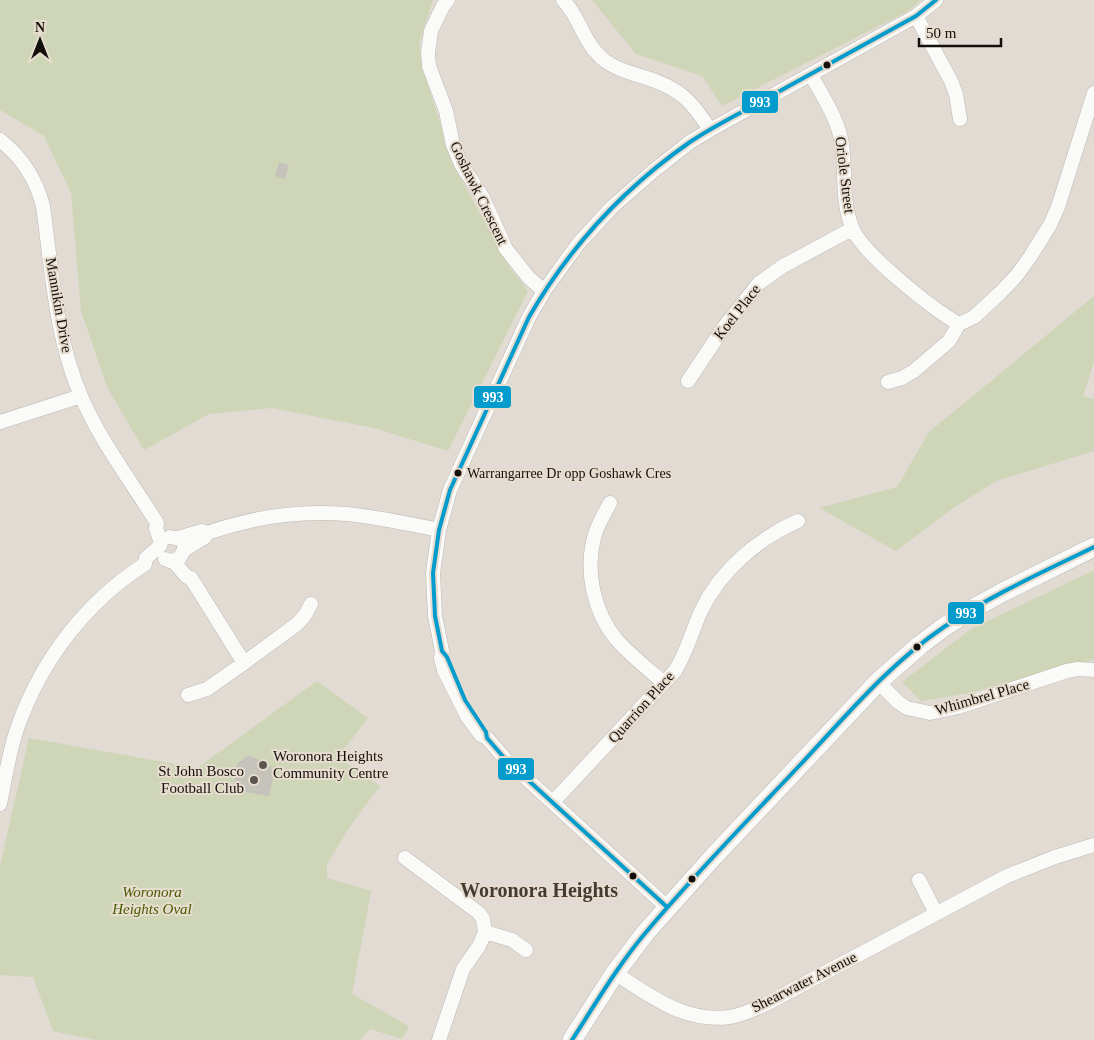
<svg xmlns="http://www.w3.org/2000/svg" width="1094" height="1040" font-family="Georgia,serif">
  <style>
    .green { fill: #cfd6b7 }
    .building { fill: #c6c2bc }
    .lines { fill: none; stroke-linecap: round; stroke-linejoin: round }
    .street-casing { stroke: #beb9b4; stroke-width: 15 }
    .secondary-casing { stroke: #beb9b4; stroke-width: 20 }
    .street { stroke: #fafaf9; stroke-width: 14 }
    .secondary { stroke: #fafaf9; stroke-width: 19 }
    .bus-1-casing { stroke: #e7dcce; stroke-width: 8 }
    .bus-1 { stroke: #039ccd; stroke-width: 4 }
    .bus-dot { fill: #130f0a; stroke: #e7dcce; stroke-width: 2 }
    .poi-dot { fill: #5b5651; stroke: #e7dcce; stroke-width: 2 }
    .labels { text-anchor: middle; stroke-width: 4; stroke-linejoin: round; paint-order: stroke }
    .bus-label { font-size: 14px; fill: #130f0a; stroke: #e7dcce; text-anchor: start }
    .street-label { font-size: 15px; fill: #130f0a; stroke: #e7dcce }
    .poi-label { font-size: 15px; fill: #130f0a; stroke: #e7dcce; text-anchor: start }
    .park-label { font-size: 15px; font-style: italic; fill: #475b00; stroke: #e7dcce }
    .district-label { font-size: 20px; font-weight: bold; fill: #443c30; stroke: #e7dcce }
    .line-badge { stroke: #e7dcce; stroke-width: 2 }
    .badge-label { font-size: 14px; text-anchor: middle; font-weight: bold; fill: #fff }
  </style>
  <rect width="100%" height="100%" fill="#e1dbd4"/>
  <path class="green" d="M0 0H433L419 43 427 83 455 168 510 268 528 291 448 451 374 428 272 408 209 414 144 450 107 387 81 311 71 193 44 136 0 110Z
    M592 0H921L908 11 722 106 702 76 636 54Z
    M1094 296V362L1083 396 1094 399V451L996 481 952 509 896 551 819 508 897 487 929 432Z
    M1094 570V660L1054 669 970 693 921 701 902 682 971 629Z
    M317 681 368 718 338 757 380 786 349 828 327 864V878L371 891 352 994 409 1026 402 1039 370 1029 360 1040H96L53 1031 33 977 0 975V866L29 738 197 768Z"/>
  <path class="building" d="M279 162 289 165 285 179 275 176Z
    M249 755 272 767 271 769 275 770 269 796 233 790 237 764Z"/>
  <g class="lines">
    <defs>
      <path id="street" d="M448 0 443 6 431 31 428 53 429 66 446 111 453 145 461 164 482 196 506 249 529 278 544 291
        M563 0C581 18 582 42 604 60 617 70 631 73 647 78 679 88 693 102 710 130
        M916 16 951 81 956 94 960 119
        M811 75C823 97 838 119 842 144 846 173 841 198 852 227 861 253 934 310 959 324
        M0 140C22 157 36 179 43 206 52 270 55 336 81 396 100 441 131 481 157 523L156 528 161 543
        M688 381 724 327 759 283 783 266 852 229
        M888 382 902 378 914 371 949 341 959 324 974 317 1000 293 1017 275 1030 257 1050 225 1058 207 1094 93
        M0 422 81 396
        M610 503C604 514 597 525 594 538 585 572 594 612 616 639 630 655 648 669 664 683
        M170 537 180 539 184 544V550
        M178 538 202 531 207 533C253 517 299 510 347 514 378 517 409 524 439 530
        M165 559 170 561 179 559 184 550 205 537 207 533
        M173 561 187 577 191 578 244 663
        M878 682 898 702 907 708 930 713 958 707 1067 671 1078 669 1094 670
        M188 695 207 689 244 663 297 624 305 615 311 604
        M553 802 675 671C687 652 692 631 701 611 720 571 757 539 798 521
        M0 804C5 779 9 751 18 726 42 659 86 602 145 564L146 558 160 546
        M405 858 479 913 483 919 485 932 479 946 463 969 439 1040
        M919 880 936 913
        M667 907 506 760 487 738 481 735 467 716 444 670 441 658 442 651 435 616 433 573 439 530 450 490 529 317 544 291 578 244 612 207 652 172 690 142 710 130 916 16 936 0
        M485 932 512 940 526 950
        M615 973C650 996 685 1023 730 1017 742 1015 755 1009 766 1004L1007 876 1055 857 1094 845"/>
      <path id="secondary" d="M572 1040 615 973 646 932 714 856 878 682 920 645 944 627 974 608 1003 592 1094 547"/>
    </defs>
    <use href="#street" class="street-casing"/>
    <use href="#secondary" class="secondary-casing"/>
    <use href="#street" class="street"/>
    <use href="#secondary" class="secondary"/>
    <defs>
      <path id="bus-1" d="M667 907 506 760 487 738 486 732 465 700 447 657 442 651 435 616 433 573 439 530 450 490 529 317C569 248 624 188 690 142 715 125 743 112 769 97 818 70 867 43 916 16L936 0
        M572 1040C596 1003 618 965 647 931 695 874 748 820 800 765 845 717 889 664 944 627 991 595 1043 572 1094 547"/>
    </defs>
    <use href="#bus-1" class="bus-1-casing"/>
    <use href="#bus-1" class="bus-1"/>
  </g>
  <g class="bus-dot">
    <circle cx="827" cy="65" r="4.5"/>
    <circle cx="458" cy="473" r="4.5"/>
    <circle cx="917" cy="647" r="4.5"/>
    <circle cx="633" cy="876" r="4.5"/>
    <circle cx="692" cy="879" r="4.5"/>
  </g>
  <g class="poi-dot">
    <circle cx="263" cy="765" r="5"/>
    <circle cx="254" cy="780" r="5"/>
  </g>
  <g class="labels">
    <g class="bus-label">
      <text x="467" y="478">Warrangarree Dr opp Goshawk Cres</text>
    </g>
    <g class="street-label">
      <text transform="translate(845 175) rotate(83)" y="5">Oriole Street</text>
      <text transform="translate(479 193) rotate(64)" y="5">Goshawk Crescent</text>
      <text transform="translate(59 305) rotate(80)" y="5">Mannikin Drive</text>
      <text transform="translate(737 312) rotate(-52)" y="5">Koel Place</text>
      <text transform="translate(982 697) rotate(-16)" y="5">Whimbrel Place</text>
      <text transform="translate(641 707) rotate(-48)" y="5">Quarrion Place</text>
      <text transform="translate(804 982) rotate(-27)" y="5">Shearwater Avenue</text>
    </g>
    <g class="poi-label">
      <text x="273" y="761">Woronora Heights<tspan x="273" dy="17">Community Centre</tspan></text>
      <text x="244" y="776" text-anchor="end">St John Bosco<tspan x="244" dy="17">Football Club</tspan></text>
    </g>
    <g class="park-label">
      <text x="152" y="897">Woronora<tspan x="152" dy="17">Heights Oval</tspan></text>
    </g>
    <g class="district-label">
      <text x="539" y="897">Woronora Heights</text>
    </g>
  </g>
  <g class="line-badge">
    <rect x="741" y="90" width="38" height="24" rx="5" fill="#039ccd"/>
    <rect x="473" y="385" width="39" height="24" rx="5" fill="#039ccd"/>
    <rect x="947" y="601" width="38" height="24" rx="5" fill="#039ccd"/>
    <rect x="497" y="757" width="38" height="24" rx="5" fill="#039ccd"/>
  </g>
  <g class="badge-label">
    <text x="760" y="107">993</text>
    <text x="493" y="402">993</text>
    <text x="966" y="618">993</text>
    <text x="516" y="774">993</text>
  </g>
  <g transform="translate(40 40)" stroke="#e7dcce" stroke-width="4" paint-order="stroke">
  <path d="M0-4L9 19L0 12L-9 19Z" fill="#130f0a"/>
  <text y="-8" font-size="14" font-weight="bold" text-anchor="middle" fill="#130f0a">N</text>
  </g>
  <path d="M919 38v8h82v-8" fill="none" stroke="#130f0a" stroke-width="2.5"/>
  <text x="926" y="38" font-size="15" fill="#130f0a" stroke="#e7dcce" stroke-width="4" paint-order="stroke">50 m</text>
</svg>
